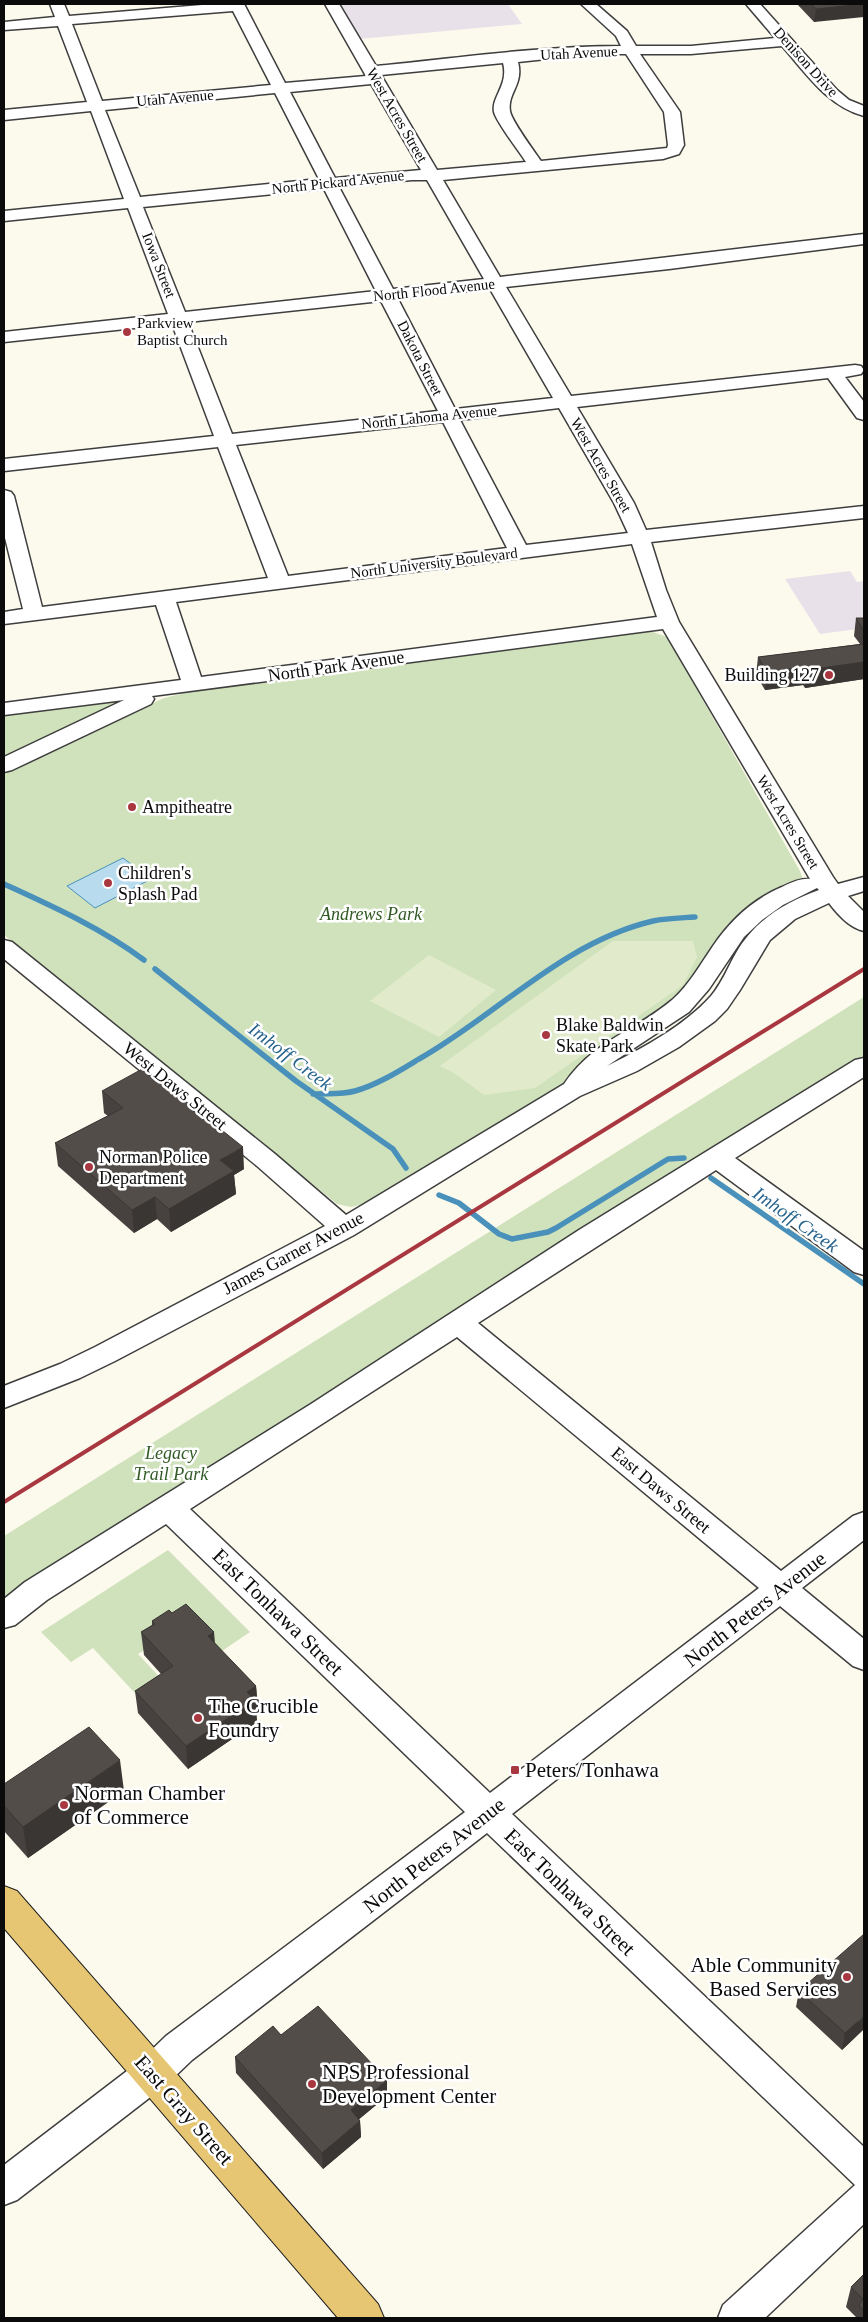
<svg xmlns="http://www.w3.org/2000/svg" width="868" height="2322" font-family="'Times New Roman',serif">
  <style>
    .industrial { fill: #e8e1e9 }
    .green { fill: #d0e2bb }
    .pitch { fill: #e1ebcb }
    .water { fill: #b8dbed; stroke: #4990ba }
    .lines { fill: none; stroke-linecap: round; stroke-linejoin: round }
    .stream { stroke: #4990ba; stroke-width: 5.5 }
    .minor-casing { stroke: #3e3e3e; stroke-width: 3 }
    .major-casing { stroke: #1c1c1c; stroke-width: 2 }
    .minor { fill: #fff; fill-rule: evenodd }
    .major { fill: #e6c673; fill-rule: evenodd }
    .rail { stroke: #a83740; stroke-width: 4 }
    .wall { fill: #47423f }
    .shaded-wall { fill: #3a3633 }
    .building { fill: #534d49; stroke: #3a3633 }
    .poi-dot { fill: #a83740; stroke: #fff; stroke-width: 2 }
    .labels { text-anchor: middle; stroke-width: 5; stroke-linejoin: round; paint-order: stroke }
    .far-street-label { font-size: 15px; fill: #0b0b0b; stroke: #fff }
    .far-poi-label { font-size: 15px; fill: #0b0b0b; stroke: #fff; text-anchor: start }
    .street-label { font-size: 18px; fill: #0b0b0b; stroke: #fff }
    .poi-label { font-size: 18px; fill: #0b0b0b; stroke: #fff; text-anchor: start }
    .park-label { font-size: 18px; font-style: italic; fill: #325a25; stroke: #fff }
    .water-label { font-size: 19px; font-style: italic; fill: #26638c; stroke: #fff }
    .near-street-label { font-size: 21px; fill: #0b0b0b; stroke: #fff }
    .near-poi-label { font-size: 21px; fill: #0b0b0b; stroke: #fff; text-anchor: start }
  </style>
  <rect width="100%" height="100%" fill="#fcf9ed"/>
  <path class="industrial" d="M338 4H508L522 24 359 39Z
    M850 571 857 582 864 581V628L820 634 785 579Z"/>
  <path class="green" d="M647 630 667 637 800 871 802 877 800 882 687 993 564 1085 368 1203 351 1207 337 1204 4 935V772L164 698 197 690Z
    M111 699 123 704 4 759V713Z
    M864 997V1058L107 1532 4 1599V1536Z
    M168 1550 250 1632 219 1653 151 1646 138 1654 166 1684 146 1705 93 1648 71 1662 41 1632Z"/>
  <path class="pitch" d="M613 941H693L697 957 683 985 535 1088 484 1095 454 1073 440 1066Z
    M429 955 496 990 439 1037 370 1001Z"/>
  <path class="water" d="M123 858 151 879 95 908 67 886Z"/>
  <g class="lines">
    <path class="stream" d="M4 884C52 906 101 928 144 960
      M155 969 296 1081 393 1149 406 1168
      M313 1094C327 1093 341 1095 355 1091 377 1085 399 1071 419 1059 497 1015 563 942 653 921 667 918 681 918 695 917
      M711 1178 864 1284
      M439 1195 459 1203 499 1234 512 1239 548 1232 556 1228 668 1159 684 1158"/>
    <defs>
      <path id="minor" d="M50 4H64L69 16 214 4H244L285 83 366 76 325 4H339L376 66C457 58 540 46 621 46L616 36 581 4H596L627 31 636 46H691L775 38 746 4H760L837 90 849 100 864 106V116C827 106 806 73 782 46L691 54H640L680 112 684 145 679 154 663 159 443 180 500 277 864 234V244L669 269 506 287 571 396 855 365 861 366 864 370 861 374 845 377 864 402V420L857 418 828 378 577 407 634 503 646 530 864 506V518L651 542 666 590 679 622 833 877 838 884 864 877V891L848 896 864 912V931C850 928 838 915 829 903L795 919 770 940 740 990 727 1009 715 1021 679 1047 637 1071 580 1096 354 1235 115 1361 80 1378 4 1408V1386L60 1364 95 1347 325 1226 257 1166 4 959V940L12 942 275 1154 346 1215 564 1084C594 1040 634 1032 672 1000 689 985 700 965 713 946 730 921 753 899 782 887 790 883 801 878 810 879L663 629 152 696 154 699 151 704 12 770 4 772V757L124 700 4 715V703L181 680 156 605 4 624V612L23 609 4 534V490L11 492 14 496 42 607 268 578 218 447 4 471V459L214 436 172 324 4 342V332L168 314 128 208 4 221V211L124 199 91 111 4 120V110L87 102 58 26 4 30V22L55 17ZM233 11 271 85 102 101 72 24ZM593 54H626L664 112 668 145 667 148 541 161C534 151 511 120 510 111 507 93 524 85 518 62ZM503 63C509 85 491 97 494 112 497 123 519 151 526 162L437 170 381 75ZM371 84 421 170 335 178 290 92ZM275 93 319 179 140 197 105 110ZM412 180H427L484 279 393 289 339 187ZM324 189 376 291 185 312 143 207ZM490 289 553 398 455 409 398 299ZM381 301 438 411 232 434 188 322ZM559 408 614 503 628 533 526 545 460 420ZM443 422 507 548 288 576 236 445ZM632 544 657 617 201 677 176 602ZM817 888 819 890C784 903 755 920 736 953 728 967 722 983 711 996 684 1026 643 1048 607 1066L689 1012 709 989 744 937 762 920 783 905Z
        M864 1058V1077L735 1158 864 1251V1275L854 1272 716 1170 478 1323 781 1571 853 1516 864 1512V1540L802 1588 864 1639V1670L853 1666 780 1606 512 1814 864 2147V2224L765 2318H718L723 2305 855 2185 487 1833 192 2060 166 2085 17 2200 4 2205V2165L140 2061 166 2036 465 1812 166 1524 47 1600 15 1625 4 1628V1599L25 1582 311 1404 579 1230 855 1060ZM457 1337 759 1588 490 1793 190 1509Z"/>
      <path id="major" d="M4 1886 17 1891 378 2304 384 2318H338L4 1928Z"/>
    </defs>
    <use href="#minor" class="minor-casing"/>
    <use href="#major" class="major-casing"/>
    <use href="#minor" class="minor"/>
    <use href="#major" class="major"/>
    <path class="rail" d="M4 1502 864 969"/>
  </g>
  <path class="wall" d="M797 4H864L814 22Z
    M856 618H864V679L805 688 803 685 765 690 756 675 758 657 860 644 854 636Z
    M864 784V797L863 796Z
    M102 1091 244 1169 234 1175 236 1194 171 1232 157 1219 134 1233 58 1166 55 1143 108 1116 104 1113Z
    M172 1613 214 1632V1643L256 1686 258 1709 256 1710 257 1722 188 1769 138 1713 135 1691 161 1674 144 1655 141 1632 152 1625V1621Z
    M4 1784 124 1791 28 1858 4 1831Z
    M799 1991 864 2029 842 2050 796 2007Z
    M281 2035 387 2096 359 2119 360 2121 361 2137 323 2169 236 2073 235 2057Z
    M864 2274V2318H855L856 2317 846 2307 851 2287Z"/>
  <path class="shaded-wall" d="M864 4V17L814 22 816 9Z
    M864 662V679L805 688 807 670Z
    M805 667 803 685 765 690 767 672Z
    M243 1147 244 1169 234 1175 236 1194 171 1232 169 1209 220 1160Z
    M155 1197 157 1219 134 1233 132 1210Z
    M214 1632 216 1655 208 1636Z
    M256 1686 258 1709 256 1710 257 1722 188 1769 186 1746 247 1692Z
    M120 1760 124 1791 28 1858 23 1827Z
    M864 2016V2029L842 2050 845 2033Z
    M387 2080V2096L351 2126V2110Z
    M360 2121 361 2137 323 2169 322 2153Z"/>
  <path class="building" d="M811 4H864L816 9Z
    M856 618H864V631Z
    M864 644V662L807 670 805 667 767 672 758 657Z
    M144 1068 243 1147 220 1160 234 1171 169 1209 155 1197 132 1210 55 1143 123 1108 102 1091Z
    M186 1604 214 1632 208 1636 256 1686 247 1692 255 1700 186 1746 135 1691 173 1666 141 1632 155 1624 152 1621 169 1610 172 1613Z
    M89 1727 120 1760 23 1827 4 1806V1784Z
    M864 1934V2016L845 2033 799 1991Z
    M318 2006 387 2080 351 2110 360 2121 322 2153 235 2057 273 2026 281 2035Z
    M864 2274V2311L859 2305 863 2299 851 2287Z"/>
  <g class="poi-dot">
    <circle cx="127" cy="332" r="5"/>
    <circle cx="829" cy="675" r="5"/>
    <circle cx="132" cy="807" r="5"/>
    <circle cx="108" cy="883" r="5"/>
    <circle cx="546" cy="1035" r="5"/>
    <circle cx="89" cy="1167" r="5"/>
    <circle cx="198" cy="1718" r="5"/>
    <rect x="510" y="1765" width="10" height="10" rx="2.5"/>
    <circle cx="64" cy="1805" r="5"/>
    <circle cx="847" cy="1977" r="5"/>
    <circle cx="312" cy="2084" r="5"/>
  </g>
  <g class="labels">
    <g class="far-street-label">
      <text transform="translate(579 53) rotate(-3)" y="5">Utah Avenue</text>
      <text transform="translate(806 62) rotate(48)" y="5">Denison Drive</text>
      <text transform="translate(175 98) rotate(-5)" y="5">Utah Avenue</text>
      <text transform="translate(397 115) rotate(60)" y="5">West Acres Street</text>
      <text transform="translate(338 182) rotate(-6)" y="5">North Pickard Avenue</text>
      <text transform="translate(159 265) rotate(69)" y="5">Iowa Street</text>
      <text transform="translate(434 290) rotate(-6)" y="5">North Flood Avenue</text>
      <text transform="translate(420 358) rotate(63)" y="5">Dakota Street</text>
      <text transform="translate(429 417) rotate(-6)" y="5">North Lahoma Avenue</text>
      <text transform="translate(601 465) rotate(60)" y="5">West Acres Street</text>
      <text transform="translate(434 563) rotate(-7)" y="5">North University Boulevard</text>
      <text transform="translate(788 822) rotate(59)" y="5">West Acres Street</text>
    </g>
    <g class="far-poi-label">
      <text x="137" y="328">Parkview<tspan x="137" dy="17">Baptist Church</tspan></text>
    </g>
    <g class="street-label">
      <text transform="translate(336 666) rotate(-8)" y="6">North Park Avenue</text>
      <text transform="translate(175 1086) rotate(39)" y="6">West Daws Street</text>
      <text transform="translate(293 1253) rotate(-28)" y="6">James Garner Avenue</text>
      <text transform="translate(661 1490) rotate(40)" y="6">East Daws Street</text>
    </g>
    <g class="poi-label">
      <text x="819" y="681" text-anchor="end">Building 127</text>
      <text x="142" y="813">Ampitheatre</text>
      <text x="118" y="879">Children's<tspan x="118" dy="21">Splash Pad</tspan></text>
      <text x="556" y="1031">Blake Baldwin<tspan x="556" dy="21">Skate Park</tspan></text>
      <text x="99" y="1163">Norman Police<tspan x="99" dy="21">Department</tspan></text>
    </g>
    <g class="park-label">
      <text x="371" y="920">Andrews Park</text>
      <text x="171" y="1459">Legacy<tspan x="171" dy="21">Trail Park</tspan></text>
    </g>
    <g class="water-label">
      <text transform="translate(291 1056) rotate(37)" y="7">Imhoff Creek</text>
      <text transform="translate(796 1219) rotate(35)" y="7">Imhoff Creek</text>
    </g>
    <g class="near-street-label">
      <text transform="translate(755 1609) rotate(-38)" y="7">North Peters Avenue</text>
      <text transform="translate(278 1612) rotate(44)" y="7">East Tonhawa Street</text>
      <text transform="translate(434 1855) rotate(-38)" y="7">North Peters Avenue</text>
      <text transform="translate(570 1892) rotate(44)" y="7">East Tonhawa Street</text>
      <text transform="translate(184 2110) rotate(49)" y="7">East Gray Street</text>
    </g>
    <g class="near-poi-label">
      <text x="208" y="1713">The Crucible<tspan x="208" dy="24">Foundry</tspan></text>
      <text x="525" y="1777">Peters/Tonhawa</text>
      <text x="74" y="1800">Norman Chamber<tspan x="74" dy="24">of Commerce</tspan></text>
      <text x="837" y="1972" text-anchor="end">Able Community<tspan x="837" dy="24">Based Services</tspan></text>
      <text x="322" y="2079">NPS Professional<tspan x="322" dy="24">Development Center</tspan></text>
    </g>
  </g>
  <rect width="868" height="2322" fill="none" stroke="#0b0b0b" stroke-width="10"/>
</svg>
